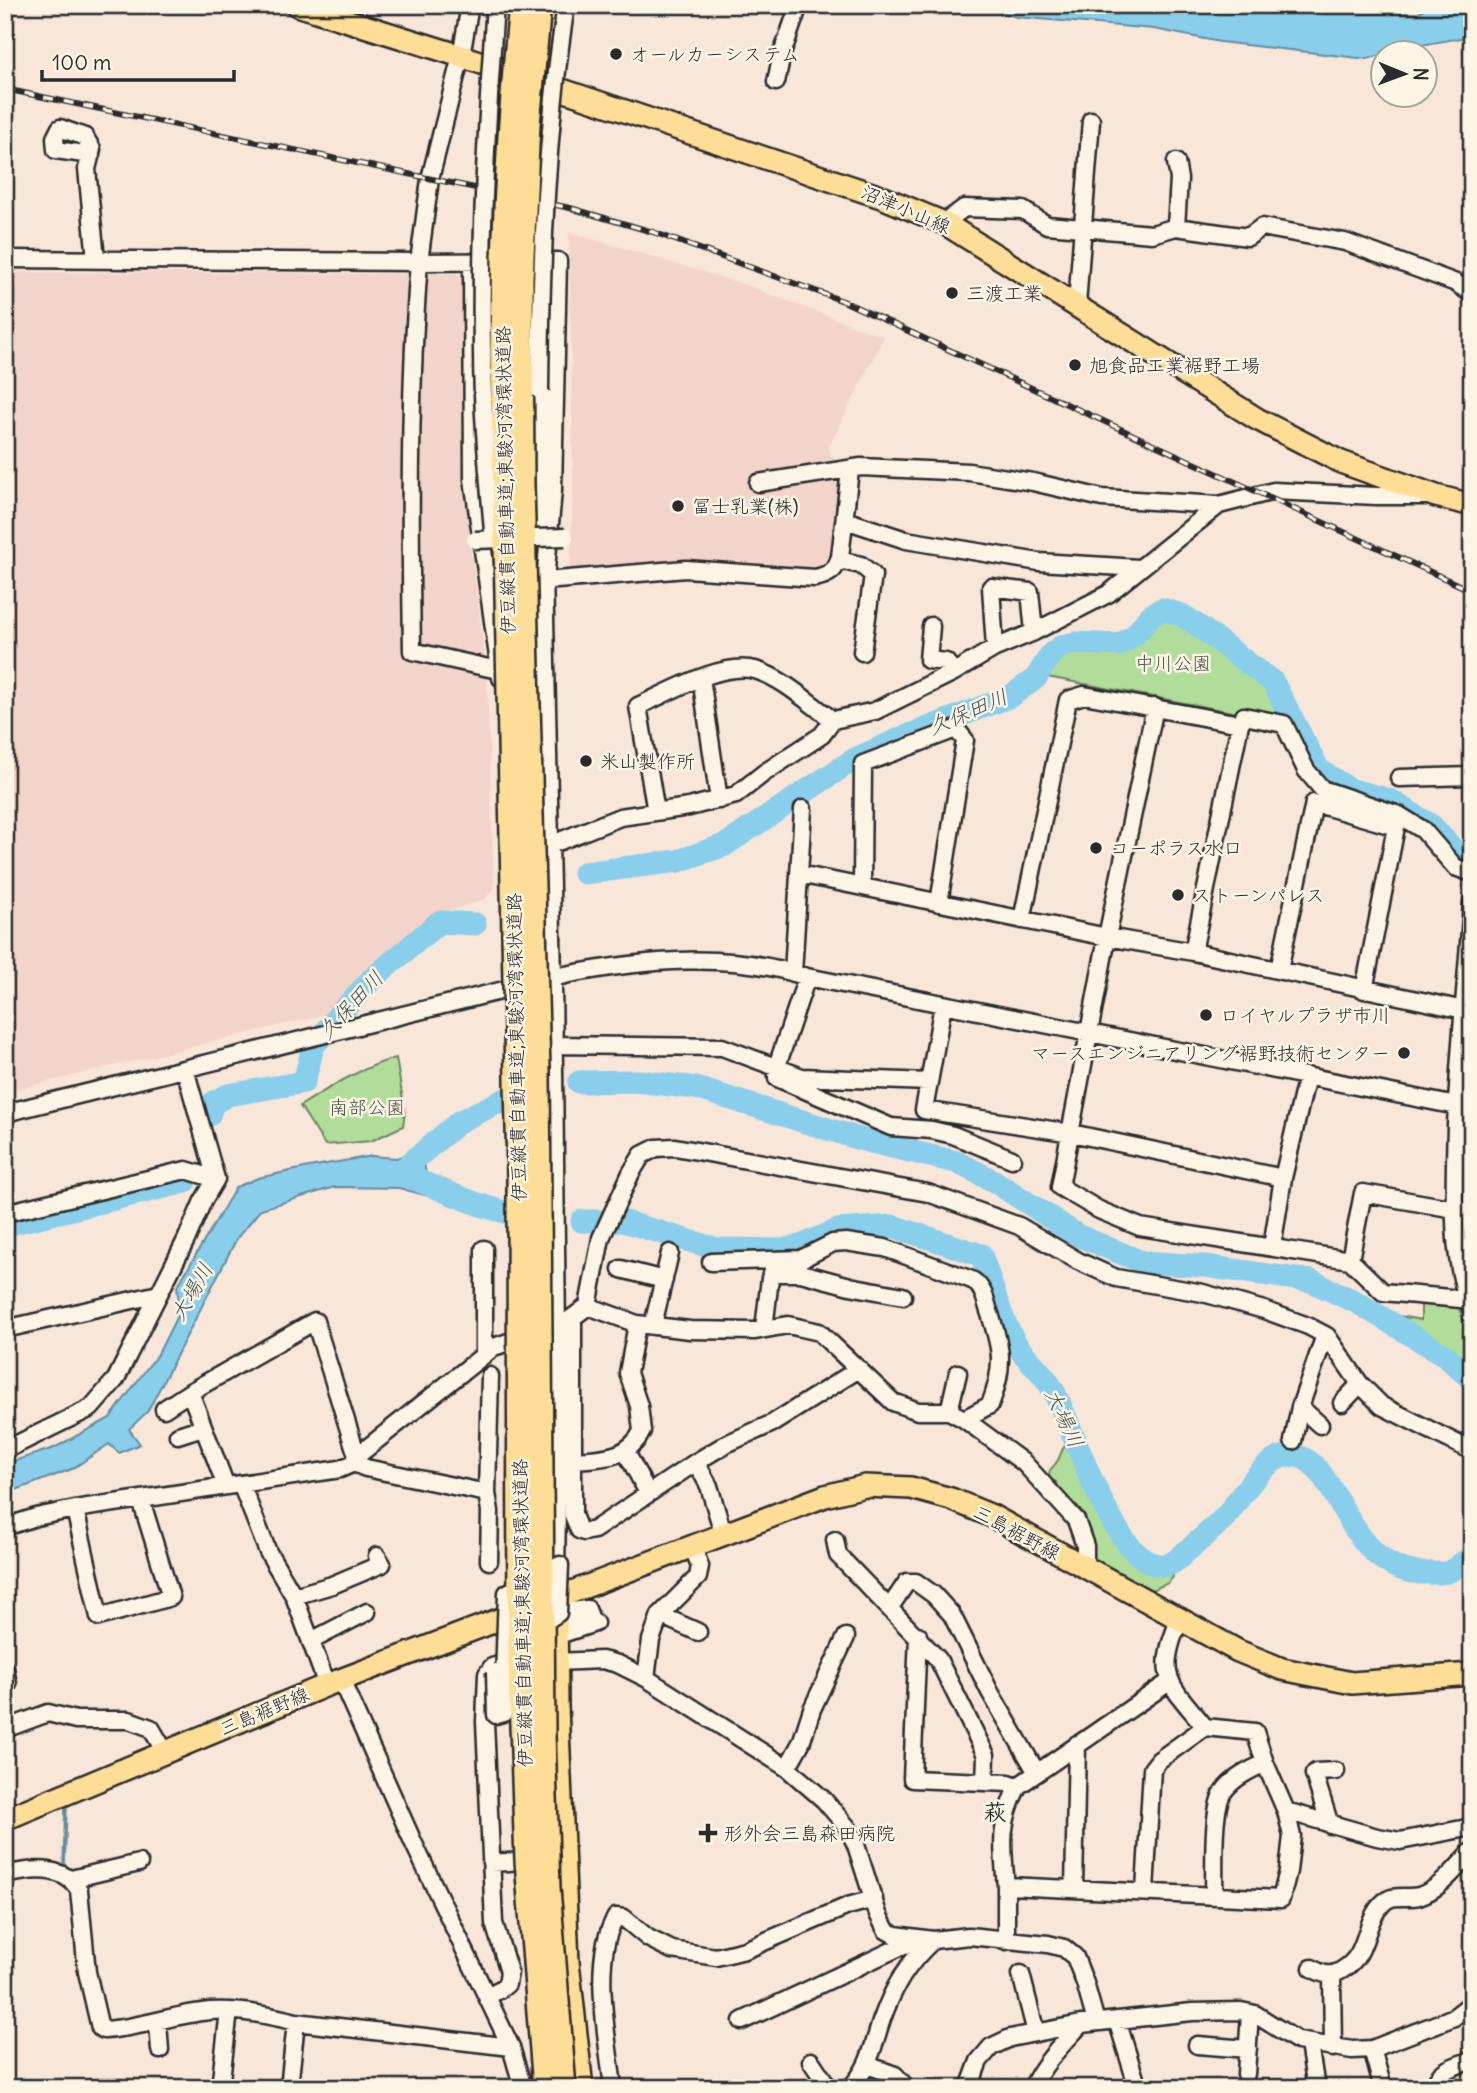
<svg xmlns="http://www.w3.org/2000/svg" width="1477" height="2093" font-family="Delius,'Klee One',sans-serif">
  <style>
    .built { fill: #f3d4ca }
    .green { fill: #b1dd9b; stroke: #6e8463; stroke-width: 2 }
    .water { fill: #89ceeb; stroke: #638d9e; stroke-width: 2 }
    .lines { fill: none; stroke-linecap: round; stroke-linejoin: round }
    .stream { stroke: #638d9e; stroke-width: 3.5 }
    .river { stroke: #89ceeb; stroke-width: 23 }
    .minor-casing { stroke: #2b2b2b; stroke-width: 21 }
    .major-casing { stroke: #2b2b2b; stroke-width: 26 }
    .minor { stroke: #fcf5e5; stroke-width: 16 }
    .major { stroke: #fedd96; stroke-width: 21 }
    .rail-casing { stroke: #2b2b2b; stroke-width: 6 }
    .rail { stroke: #fcf5e5; stroke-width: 3.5; stroke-dasharray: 10; stroke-linecap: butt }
    .minor-bridge-casing { stroke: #2b2b2b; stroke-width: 21; stroke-linecap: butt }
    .highway-bridge-casing { stroke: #2b2b2b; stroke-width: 28; stroke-linecap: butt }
    .minor-bridge { stroke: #fcf5e5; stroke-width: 16 }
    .highway-bridge { stroke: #fedd96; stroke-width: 23 }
    .poi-dot { fill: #2b2b2b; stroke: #fcf5e5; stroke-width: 2.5 }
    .labels { text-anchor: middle; stroke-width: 5; stroke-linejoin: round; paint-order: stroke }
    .poi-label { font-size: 19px; fill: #2b2b2b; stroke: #fcf5e5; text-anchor: start }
    .street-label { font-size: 19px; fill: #2b2b2b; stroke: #fcf5e5 }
    .park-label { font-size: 19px; fill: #4c5847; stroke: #fcf5e5 }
    .water-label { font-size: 21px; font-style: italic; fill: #42545b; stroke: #fcf5e5 }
    .quarter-label { font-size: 23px; font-weight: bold; fill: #2b2b2b; stroke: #fcf5e5 }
  </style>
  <rect width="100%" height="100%" fill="#f8e6d9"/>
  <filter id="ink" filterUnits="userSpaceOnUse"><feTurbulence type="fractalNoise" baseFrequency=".0143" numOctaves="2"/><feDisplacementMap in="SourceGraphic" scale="14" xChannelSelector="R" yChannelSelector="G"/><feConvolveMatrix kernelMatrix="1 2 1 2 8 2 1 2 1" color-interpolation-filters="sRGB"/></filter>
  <g filter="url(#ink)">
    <path class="built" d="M569 232 740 283 884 337 828 448 841 471 838 547 820 568 773 571 576 573 570 571 573 484Z
      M5 272 456 274 462 280V472L487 677 494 889 485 899 423 920 328 1014 5 1092Z"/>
    <path class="green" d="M1165 618 1177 622 1270 688 1281 715 1238 713 1042 676 1055 657 1073 650 1098 653 1127 648 1142 640 1155 620Z
      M396 1058 405 1112 403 1126 371 1141 325 1145 300 1106C330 1087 362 1067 396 1058Z
      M1421 1298 1458 1306 1472 1343V1369L1383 1313 1421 1320Z
      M1065 1446 1074 1451 1085 1482 1110 1524 1117 1542 1139 1560 1162 1570 1168 1568 1172 1570 1173 1577 1168 1583 1152 1590H1146L1134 1581 1124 1579 1093 1561 1056 1482 1050 1479C1047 1468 1053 1469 1058 1460 1061 1455 1061 1450 1065 1446Z"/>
    <path class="water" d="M983 5H1246L1418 14 1428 5H1472V36L1382 52V55L1367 59 1220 42 1154 29 1016 17Z
      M423 1150 428 1196 399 1188 335 1187 261 1209 237 1238 148 1411 129 1429 140 1444 119 1453 109 1444 72 1469 5 1494V1464L54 1448 110 1418 159 1352 180 1310 177 1287 236 1187 258 1178 309 1167 372 1156 396 1158Z"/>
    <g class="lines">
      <path class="stream" d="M64 1866 66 1807"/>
      <path class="river" d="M584 873 678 861 725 845 853 760 902 738 1011 696 1036 678 1051 654 1062 646 1075 643 1119 645 1135 635 1150 616 1162 609 1182 615 1197 625 1273 682 1319 770 1349 789 1390 800 1432 826 1460 857
        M579 1082 637 1081 696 1088 863 1140 956 1162 994 1181 1077 1235 1142 1262 1205 1266 1311 1281 1356 1302 1446 1356 1472 1380
        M209 1115 213 1103 228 1095 304 1082 313 1047 335 1019 371 980 439 922 475 924
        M401 1171 460 1121 516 1094
        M399 1173C439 1188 476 1207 519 1215
        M582 1221H622L717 1249 781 1250 800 1246 838 1230 892 1226 981 1255C992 1284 1000 1318 1016 1344 1026 1359 1041 1370 1050 1385 1073 1419 1112 1573 1167 1565 1174 1564 1182 1555 1188 1550 1200 1540 1213 1529 1224 1518 1242 1499 1264 1450 1297 1456 1340 1464 1348 1577 1429 1573 1435 1573 1444 1574 1450 1571 1457 1568 1465 1561 1472 1556
        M5 1225 185 1182"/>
      <defs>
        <path id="minor" d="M776 82 782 54 799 5
          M91 155 56 150 55 138 60 128 85 137 92 149 87 169 96 259
          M944 223 964 208 1023 210 1047 225 1152 234 1176 227 1248 237 1262 227 1345 242 1456 283 1472 294
          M1176 227 1179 179 1176 162
          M5 259 419 262 430 179 461 56 470 5
          M472 263 473 479 501 678
          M1077 305 1091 120
          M540 391 541 529
          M758 483 861 467 969 472 1033 482 1102 498 1219 505 1274 491 1376 496H1426
          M845 520 906 540 1039 562 1139 568
          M839 560 861 565 873 575 862 652
          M544 572 553 979 558 1423 556 1578
          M931 626 928 660 946 662 954 672
          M995 648 991 587 1030 592 1034 632
          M498 670 412 651C410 521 409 392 419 262L558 261 553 490 545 581 686 569 815 578C829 575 835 571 840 557L850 470
          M701 678 719 800
          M1155 707 1107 937 1060 1187 1099 1210 1140 1227 1350 1260 1383 1292 1472 1300
          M1240 724 1244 716 1284 724 1306 770 1322 789 1399 815 1423 830 1455 867 1472 873
          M1399 778 1472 776
          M656 812 638 706C668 693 722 661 755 670 783 678 810 704 833 720
          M550 845 620 817 689 807 736 795 764 773 822 735 833 720 875 711 954 672 995 648 1034 632 1108 594 1219 505
          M799 874 1107 937 1193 952 1464 1010
          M862 887 863 764 956 729 965 740 939 903
          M1022 920 1068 700 1084 695 1240 724 1193 952
          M1279 970 1314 803 1396 827 1364 990
          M793 973 803 809
          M807 977 777 1066V1078L891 1127 932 1130 953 1135 1012 1159
          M943 1005 924 1110 1071 1133 1283 1178
          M553 1045 722 1047 802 1077 928 1082
          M5 1113 565 975C643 960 730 951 807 977L1472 1109
          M5 1213 186 1170 216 1179
          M1272 1247 1283 1178 1307 1076
          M484 1249V1354
          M1350 1260 1363 1193 1472 1212
          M711 1262 801 1259 833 1243 846 1242 885 1248 972 1280C982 1286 985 1297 988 1308 1001 1347 1006 1364 990 1405L964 1419
          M621 1269 664 1280
          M588 1306 637 1324 690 1330 755 1331 788 1325 819 1332 893 1402 918 1411H949L964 1419 1024 1463 1076 1520 1085 1546V1568
          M1471 1308C1453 1263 1454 1213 1455 1165 1456 1078 1466 991 1472 903
          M573 1318V1515L579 1530 584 1532 594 1530 696 1462 726 1444 773 1423 859 1369
          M653 1325 670 1253
          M5 1329 159 1294
          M764 1329 770 1278 772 1273H801L850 1286 903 1296
          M1342 1403 1360 1384
          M1300 1407 1320 1425
          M164 1409 190 1392
          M949 1411 958 1373
          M178 1435 203 1427
          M1293 1441 1300 1407 1325 1335
          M5 1450 91 1408 116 1379 186 1240 203 1201 216 1179 185 1069
          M626 1452 648 1493
          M574 1460C601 1458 629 1459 642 1431L639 1406 628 1373 637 1324
          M696 1462 709 1486 724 1536
          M354 1463 366 1468 487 1493
          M241 1484 268 1552 294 1596 327 1685
          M226 1486 190 1392 315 1321 357 1456
          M75 1509 99 1617 171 1597 141 1500
          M5 1527 36 1517 75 1509 340 1469 354 1463 357 1456 494 1347 568 1321 588 1306 601 1238 631 1173 642 1155 656 1148 675 1147 928 1193 1019 1226 1078 1261 1116 1278 1203 1293 1264 1310 1308 1326 1327 1336 1360 1384 1382 1406 1472 1451
          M835 1540 838 1555 938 1659 986 1755 985 1782
          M489 1561 490 1511 487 1493 490 1376
          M294 1596 332 1585 382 1564 377 1556
          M890 1607 907 1582H916L934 1595 952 1615 990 1692 1037 1773
          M558 1613 587 1609 590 1617 560 1629 562 1634 595 1623
          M660 1615 698 1632
          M918 1635 912 1779 1009 1783 1018 1786
          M311 1641 367 1612
          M556 1662 602 1660 618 1664 646 1678 787 1768 824 1800 848 1828 856 1845 878 1914 886 1930 895 1935 933 1940 969 1936 1048 1944 1064 1948 1075 1957 1085 1983 1096 2022
          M5 1669 8 1684
          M646 1678 651 1640 660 1615 698 1577 700 1566 693 1548
          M341 1680 414 1844 511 2047 523 2088
          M1169 1682 1018 1786C999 1824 1002 1845 1006 1886L1281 1899 1288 1871 1292 1836 1286 1811 1265 1763 1255 1732 1205 1727C1170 1684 1155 1677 1179 1621
          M5 1729 48 1713 76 1720H129L151 1728 165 1752
          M787 1768 801 1743 812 1709 846 1637
          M1286 1811 1377 1837 1400 1841 1472 1827
          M1330 1825 1314 1774 1316 1772 1336 1771
          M491 1863 524 1861
          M5 1875C30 1869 63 1864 79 1890L87 1972 100 2028 104 2030C140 2028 175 2014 210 2011 238 2009 269 2015 296 2022L511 2047
          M71 1879 139 1863
          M1006 1886V1941
          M1074 1889 1077 1744
          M1145 1891 1152 1769 1159 1760 1205 1727
          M1214 1896C1215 1872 1211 1808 1224 1791 1233 1778 1250 1770 1265 1763
          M1312 1968C1323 1975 1331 1977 1342 1970 1370 1954 1362 1924 1383 1903 1393 1893 1407 1899 1419 1896 1441 1889 1457 1867 1472 1851
          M1021 1974 1036 2033
          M1332 1975 1333 2048
          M487 1996 501 1989 507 1984 509 1972 494 1923 485 1722 487 1674 492 1667 502 1664
          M1117 2020 1138 2088
          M742 2021 904 1945 920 1943
          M158 2022 160 2050
          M1309 2044 1316 2088
          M1197 2045 1248 2049
          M1372 2049 1383 2088
          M811 2061 829 2088
          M867 2065 895 2075 905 2086
          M1246 2074 1250 2013
          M220 2088 229 2011
          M289 2088 296 2022
          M613 2088C608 2040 590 1958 616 1917L624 1918 648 1938 672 1950 716 1957 745 1950 848 1906 874 1899
          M850 2088C870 2068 873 2045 882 2019 894 1986 907 1964 933 1940
          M969 2088 979 2061 991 2047 1010 2038 1081 2024 1192 2012 1241 2011 1255 2014 1298 2041 1352 2050 1372 2049 1439 2023 1454 2017 1472 2003
          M1032 2088C1043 2063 1063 2044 1081 2024
          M1434 2088C1437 2069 1456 2066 1472 2060"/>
        <path id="major" d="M297 5 461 56 884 198 944 223 1257 419 1341 462 1436 496 1472 505
          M556 1598 557 1706 568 1962 582 2088
          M5 1819 327 1685 825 1496 865 1486 911 1488 951 1499 992 1516 1238 1651 1282 1669 1352 1683 1472 1674"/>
      </defs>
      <use href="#minor" class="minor-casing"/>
      <use href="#major" class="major-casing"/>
      <use href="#minor" class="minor"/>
      <use href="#major" class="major"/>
      <defs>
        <path id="rail" d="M5 89 570 208 653 232 843 301 1472 591"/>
      </defs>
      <use href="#rail" class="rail-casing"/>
      <use href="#rail" class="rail"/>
      <defs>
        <path id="minor-bridge" d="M540 391C541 262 546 133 566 5
          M493 531C488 471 482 411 482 350 480 235 487 120 495 5
          M475 540 565 537
          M560 1565 558 1613 505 1648 507 1593Z
          M495 1672 496 1715 503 1713 505 1648"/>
        <path id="highway-bridge" d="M521 5C509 122 503 237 502 354L519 1177 520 1672 527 1861 545 2088
          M539 5 528 124 521 279 522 485 538 1069 543 1735 548 1888 564 2088"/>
      </defs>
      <use href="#minor-bridge" class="minor-bridge-casing"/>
      <use href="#highway-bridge" class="highway-bridge-casing"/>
      <use href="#minor-bridge" class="minor-bridge"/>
      <use href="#highway-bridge" class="highway-bridge"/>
    </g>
  </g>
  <g class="poi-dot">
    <circle cx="616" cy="54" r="7"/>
    <circle cx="952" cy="293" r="7"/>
    <circle cx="1075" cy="365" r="7"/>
    <circle cx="678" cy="506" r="7"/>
    <circle cx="586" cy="761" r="7"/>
    <circle cx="1096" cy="848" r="7"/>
    <circle cx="1178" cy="895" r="7"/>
    <circle cx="1206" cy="1015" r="7"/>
    <circle cx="1404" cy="1053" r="7"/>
    <path d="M704.5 1822.5h7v7h7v7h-7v7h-7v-7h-7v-7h7z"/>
  </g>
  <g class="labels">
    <g class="poi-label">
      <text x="630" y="61">オールカーシステム</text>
      <text x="966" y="300">三渡工業</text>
      <text x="1089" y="372">旭食品工業裾野工場</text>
      <text x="692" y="513">冨士乳業(株)</text>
      <text x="600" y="768">米山製作所</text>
      <text x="1110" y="855">コーポラス水口</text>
      <text x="1192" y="902">ストーンパレス</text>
      <text x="1220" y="1022">ロイヤルプラザ市川</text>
      <text x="1390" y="1060" text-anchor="end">マースエンジニアリング裾野技術センター</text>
      <text x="724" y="1840">形外会三島森田病院</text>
    </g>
    <g class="street-label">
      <text transform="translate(906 209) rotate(23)" y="7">沼津小山線</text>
      <text transform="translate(505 480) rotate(-91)" y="7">伊豆縦貫自動車道;東駿河湾環状道路</text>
      <text transform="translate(516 1047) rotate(-91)" y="7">伊豆縦貫自動車道;東駿河湾環状道路</text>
      <text transform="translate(1017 1532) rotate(28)" y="7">三島裾野線</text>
      <text transform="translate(522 1613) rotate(-91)" y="7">伊豆縦貫自動車道;東駿河湾環状道路</text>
      <text transform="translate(264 1711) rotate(-23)" y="7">三島裾野線</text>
    </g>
    <g class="park-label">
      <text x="1173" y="670">中川公園</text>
      <text x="367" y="1114">南部公園</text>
    </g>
    <g class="water-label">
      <text transform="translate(968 712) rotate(-23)" y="7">久保田川</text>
      <text transform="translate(351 1005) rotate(-47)" y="7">久保田川</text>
      <text transform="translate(192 1292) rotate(-60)" y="7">大場川</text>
      <text transform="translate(1064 1418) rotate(65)" y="7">大場川</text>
    </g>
    <g class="quarter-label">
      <text x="995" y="1820">萩</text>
    </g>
  </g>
  <rect width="1477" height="2093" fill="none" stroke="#fcf5e5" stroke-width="28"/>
  <rect x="14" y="14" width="1449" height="2065" fill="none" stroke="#2b2b2b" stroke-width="2.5" filter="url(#ink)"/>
  <g transform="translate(1404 74) rotate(91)"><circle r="33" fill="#fcf5e5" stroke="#a8a49b" stroke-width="2"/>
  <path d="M0-5L12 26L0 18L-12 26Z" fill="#2b2b2b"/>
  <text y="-10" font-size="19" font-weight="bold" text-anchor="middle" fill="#2b2b2b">N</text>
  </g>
  <path d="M42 70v10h192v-10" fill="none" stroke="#2b2b2b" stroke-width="3.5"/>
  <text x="52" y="70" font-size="21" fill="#2b2b2b" stroke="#fcf5e5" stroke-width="5" paint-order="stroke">100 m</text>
</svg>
